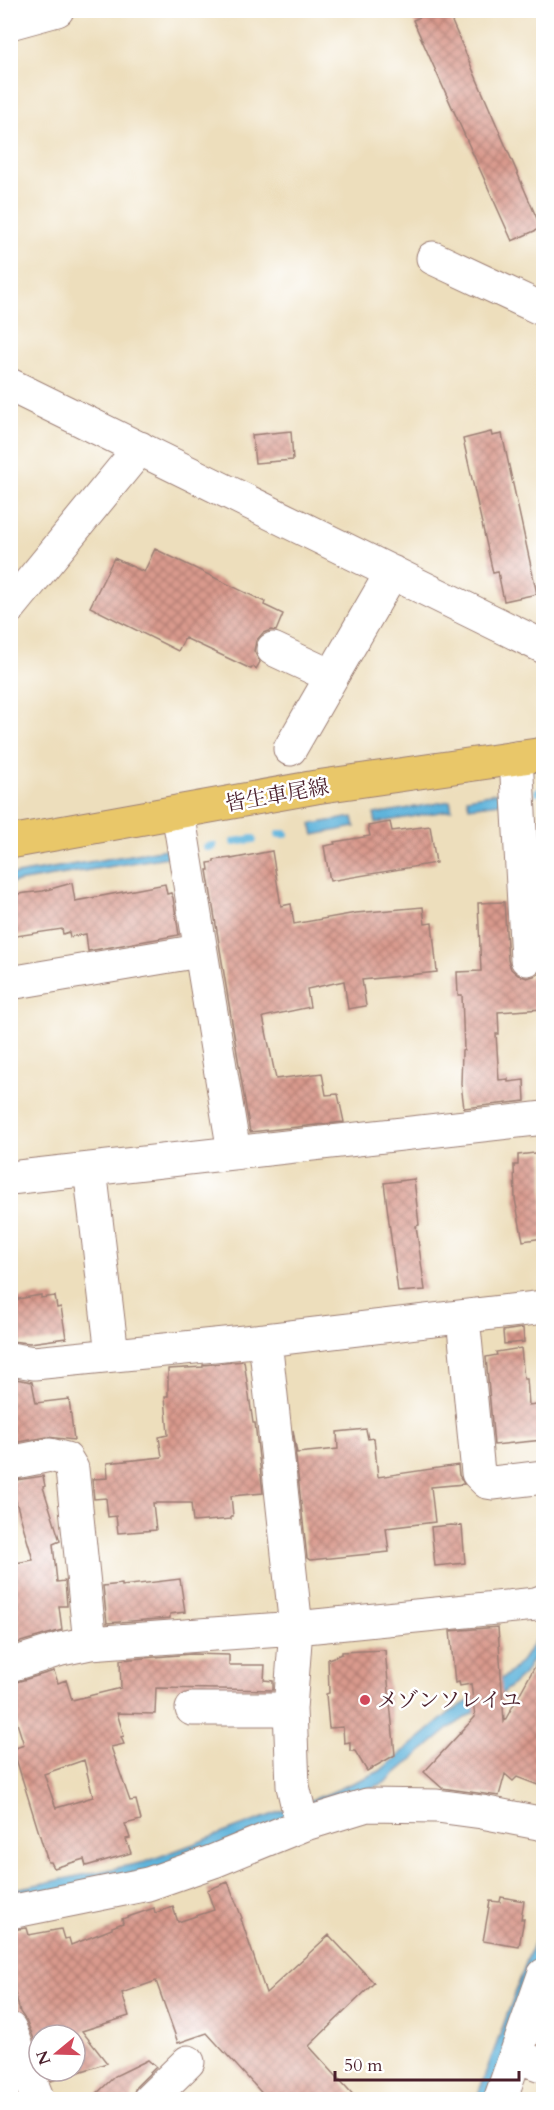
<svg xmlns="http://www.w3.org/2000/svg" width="554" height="2110" font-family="Cardo,'Noto Serif JP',serif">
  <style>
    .water { fill: #5eb4db; stroke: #546a83; stroke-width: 1.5 }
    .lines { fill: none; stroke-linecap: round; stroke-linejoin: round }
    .stream { stroke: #5eb4db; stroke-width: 8 }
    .building { fill: url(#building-cross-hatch); fill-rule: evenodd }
    .minor-casing { stroke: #9c7e74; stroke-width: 35 }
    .major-casing { stroke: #9c7e74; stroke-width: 35 }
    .minor { stroke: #fff; stroke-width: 33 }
    .major { stroke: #e9c769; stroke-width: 33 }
    .poi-dot { fill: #d1495b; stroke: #fff; stroke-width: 2 }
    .labels { text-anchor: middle; stroke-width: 5; stroke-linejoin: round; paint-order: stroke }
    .street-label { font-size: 21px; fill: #4a1f2b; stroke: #fff }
    .poi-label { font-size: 21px; fill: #4a1f2b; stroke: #fff; text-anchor: start }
  </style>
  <defs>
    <pattern id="building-cross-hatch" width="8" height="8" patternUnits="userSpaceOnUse" patternTransform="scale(1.5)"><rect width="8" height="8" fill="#d99a8d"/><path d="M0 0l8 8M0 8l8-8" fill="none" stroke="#b27d73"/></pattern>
  </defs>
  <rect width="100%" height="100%" fill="#fff"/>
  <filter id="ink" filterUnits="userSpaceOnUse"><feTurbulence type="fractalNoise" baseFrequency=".0167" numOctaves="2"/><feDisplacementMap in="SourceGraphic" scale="12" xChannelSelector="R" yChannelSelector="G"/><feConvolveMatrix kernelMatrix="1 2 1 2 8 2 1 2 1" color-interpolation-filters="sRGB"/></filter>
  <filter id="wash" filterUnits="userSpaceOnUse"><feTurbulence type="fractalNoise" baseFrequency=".008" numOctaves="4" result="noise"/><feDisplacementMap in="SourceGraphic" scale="24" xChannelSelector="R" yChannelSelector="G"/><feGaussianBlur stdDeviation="1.35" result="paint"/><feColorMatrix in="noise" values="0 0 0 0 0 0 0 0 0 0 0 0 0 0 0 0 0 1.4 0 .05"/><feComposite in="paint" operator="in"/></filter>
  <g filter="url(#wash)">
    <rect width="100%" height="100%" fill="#eddebc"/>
    <path class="water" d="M507 791 508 802 469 807 467 798Z
      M450 801 452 810 376 823 374 814Z
      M353 817 355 827 314 835 311 824Z
      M166 849 168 857 11 883V875Z
      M543 1629V1642L524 1674 502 1694 451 1727 384 1783 144 1874 11 1900 10 1890 145 1862 330 1793 380 1771 449 1713 483 1692 512 1671 522 1660Z
      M543 1916V1944L487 2099 476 2100Z"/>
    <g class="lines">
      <path class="stream" d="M538 792 544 791
        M279 834H285
        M234 842 253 839
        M207 847 213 846"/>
    </g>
    <g id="blocks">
      <path class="building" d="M435 10H447L541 228 512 241 413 20Z
        M291 431 293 460 255 463 252 435Z
        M491 432 492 436 502 434 537 594 504 601 498 572 493 573 463 439Z
        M155 549 265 602 264 605 283 614 276 631 271 630 263 633 256 641 254 651 260 662 256 669 253 667 251 669 185 638 178 651 90 607 114 558 144 572Z
        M390 822 392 831 430 826 436 863 330 881 324 846 335 844 334 842 370 836 368 826Z
        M272 851 281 906 291 904 294 924 356 913 423 907 425 924 432 923 437 972 362 980 366 1006 348 1009 344 981 307 989 310 1007 263 1017 276 1079 322 1073 326 1095 338 1094 344 1122 250 1132 207 870H209L208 863 214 862V860L231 858V859Z
        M72 883 75 901 165 884 167 894 171 893 173 898 179 935 88 951 86 934 70 937 69 932 63 934 62 929 10 937V895L43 891Z
        M504 902 508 960 511 969 518 975 527 978 537 975 541 971 543 972V1009L498 1012 499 1034H496L499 1080 508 1079V1082L524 1080 525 1101 464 1108 461 1084 462 1051 464 1050 462 995H458L457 972 481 971 478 903Z
        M543 1152V1238L523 1241 515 1199 514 1165H518V1155Z
        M414 1179 419 1225 416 1226 425 1290 398 1292 384 1183Z
        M41 1295V1298L55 1296 57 1308 61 1307 66 1338 30 1343 10 1341V1311H13L12 1300Z
        M523 1328 524 1342 504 1344 503 1331Z
        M521 1348 524 1379H527L529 1405 543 1403V1440L494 1445 486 1357 497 1355 496 1352Z
        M244 1361 253 1423H255L263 1493 231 1496 233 1516H231V1519L193 1522 191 1503H153L156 1530 118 1533 116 1516 108 1517 106 1498 94 1499 92 1479 108 1478 107 1463 162 1457 159 1437 168 1435 165 1396H168V1369L203 1367V1365Z
        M10 1378 32 1382 36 1403 69 1399 74 1440 47 1437 13 1443 10 1441Z
        M366 1429 368 1439 374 1438 378 1477 458 1465 459 1475 464 1484 431 1487 435 1522 386 1528 389 1552 310 1560 307 1558 293 1430 297 1453 338 1449 337 1432Z
        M43 1476 45 1486 43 1487 60 1541 53 1544 57 1582 65 1581 67 1606H59L62 1630 10 1645V1564L33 1560 10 1481Z
        M451 1525 462 1526 465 1563 435 1566 431 1527Z
        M180 1579 185 1612 170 1614V1618L107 1623 103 1586 122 1584V1586Z
        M498 1627 504 1722 543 1652V1787L517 1777 513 1781 505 1774 499 1796 442 1788 424 1772 475 1717 471 1684 460 1686 459 1682 455 1683 450 1631Z
        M385 1650 395 1755 367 1771 355 1751H350V1742L344 1743 343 1727 329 1728 326 1694 329 1693 328 1659 342 1654V1652Z
        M191 1654 229 1655V1665H265L264 1680 273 1681V1690L156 1688 155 1714 117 1713 124 1736 121 1737 124 1744 111 1747 130 1801 136 1800 141 1820 125 1824 130 1838 126 1839 131 1853 86 1866 84 1859 54 1868 51 1862H48L13 1749 24 1745 10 1701V1687L14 1686 13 1683 54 1671 58 1683 66 1680 72 1700 121 1688 120 1660ZM84 1760 93 1797 56 1808 44 1774Z
        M228 1882 242 1918 241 1919 266 1993 329 1935 374 1983 309 2046 358 2100H268L207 2033 178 2043 156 1981 122 1993 129 2016 82 2031 107 2063 51 2081 47 2071H75V2035H39V2051L27 2022 20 2012 10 1973V1930L27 1928 29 1935 61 1929 64 1939 69 1938 71 1945 112 1929V1927L123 1923 122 1919 154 1908 155 1913 173 1907 178 1922 214 1910 207 1890Z
        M501 1897 524 1901 521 1919H524L519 1947 483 1941 490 1901 500 1902Z
        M148 2060 156 2067 136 2087 131 2100H90L115 2076Z"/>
    </g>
  </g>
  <g filter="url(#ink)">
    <use href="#blocks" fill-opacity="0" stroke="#9c7e74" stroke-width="1.5"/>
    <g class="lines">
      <defs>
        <path id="minor" d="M10 23 57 10
          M433 258 544 310
          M10 385 544 647
          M10 607 140 448
          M273 649 331 676
          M290 749 392 572
          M516 758 527 959
          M178 812 234 1152
          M10 983 199 951
          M90 1169 112 1354
          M10 1178 544 1118
          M463 1317 478 1473 487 1482 493 1483 544 1477
          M265 1340 296 1628 290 1709 293 1786 302 1825
          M10 1359 34 1363 265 1340 544 1307
          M10 1463 50 1455 66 1459 72 1469 90 1643
          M10 1665 61 1649 90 1643 296 1628 536 1604 544 1601
          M192 1709H290
          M10 1912 148 1884 214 1861 302 1825 367 1805 437 1806 482 1812 544 1824
          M10 2029 38 2100
          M516 2056 544 2066
          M149 2100 188 2062
          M500 2100 544 1975"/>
        <path id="major" d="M10 842 316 787 544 754"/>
      </defs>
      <use href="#minor" class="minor-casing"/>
      <use href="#major" class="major-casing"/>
      <use href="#minor" class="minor"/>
      <use href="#major" class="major"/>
    </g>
  </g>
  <circle class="poi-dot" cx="365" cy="1700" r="6"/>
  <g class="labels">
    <g class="street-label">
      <text transform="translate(277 795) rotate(-10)" y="7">皆生車尾線</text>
    </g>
    <g class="poi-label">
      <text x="377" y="1707">メゾンソレイユ</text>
    </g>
  </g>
  <rect width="554" height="2110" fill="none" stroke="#fff" stroke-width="36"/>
  <g transform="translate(57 2053) rotate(251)"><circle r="28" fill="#ffffff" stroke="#b7a5aa" stroke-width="1.5"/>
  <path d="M0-4.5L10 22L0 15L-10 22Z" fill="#d1495b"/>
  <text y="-9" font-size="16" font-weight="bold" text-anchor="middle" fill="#4a1f2b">N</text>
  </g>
  <path d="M335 2071v9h184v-9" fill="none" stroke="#4a1f2b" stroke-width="3"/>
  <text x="344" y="2071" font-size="18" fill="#4a1f2b" stroke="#ffffff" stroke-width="4.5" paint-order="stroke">50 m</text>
</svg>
